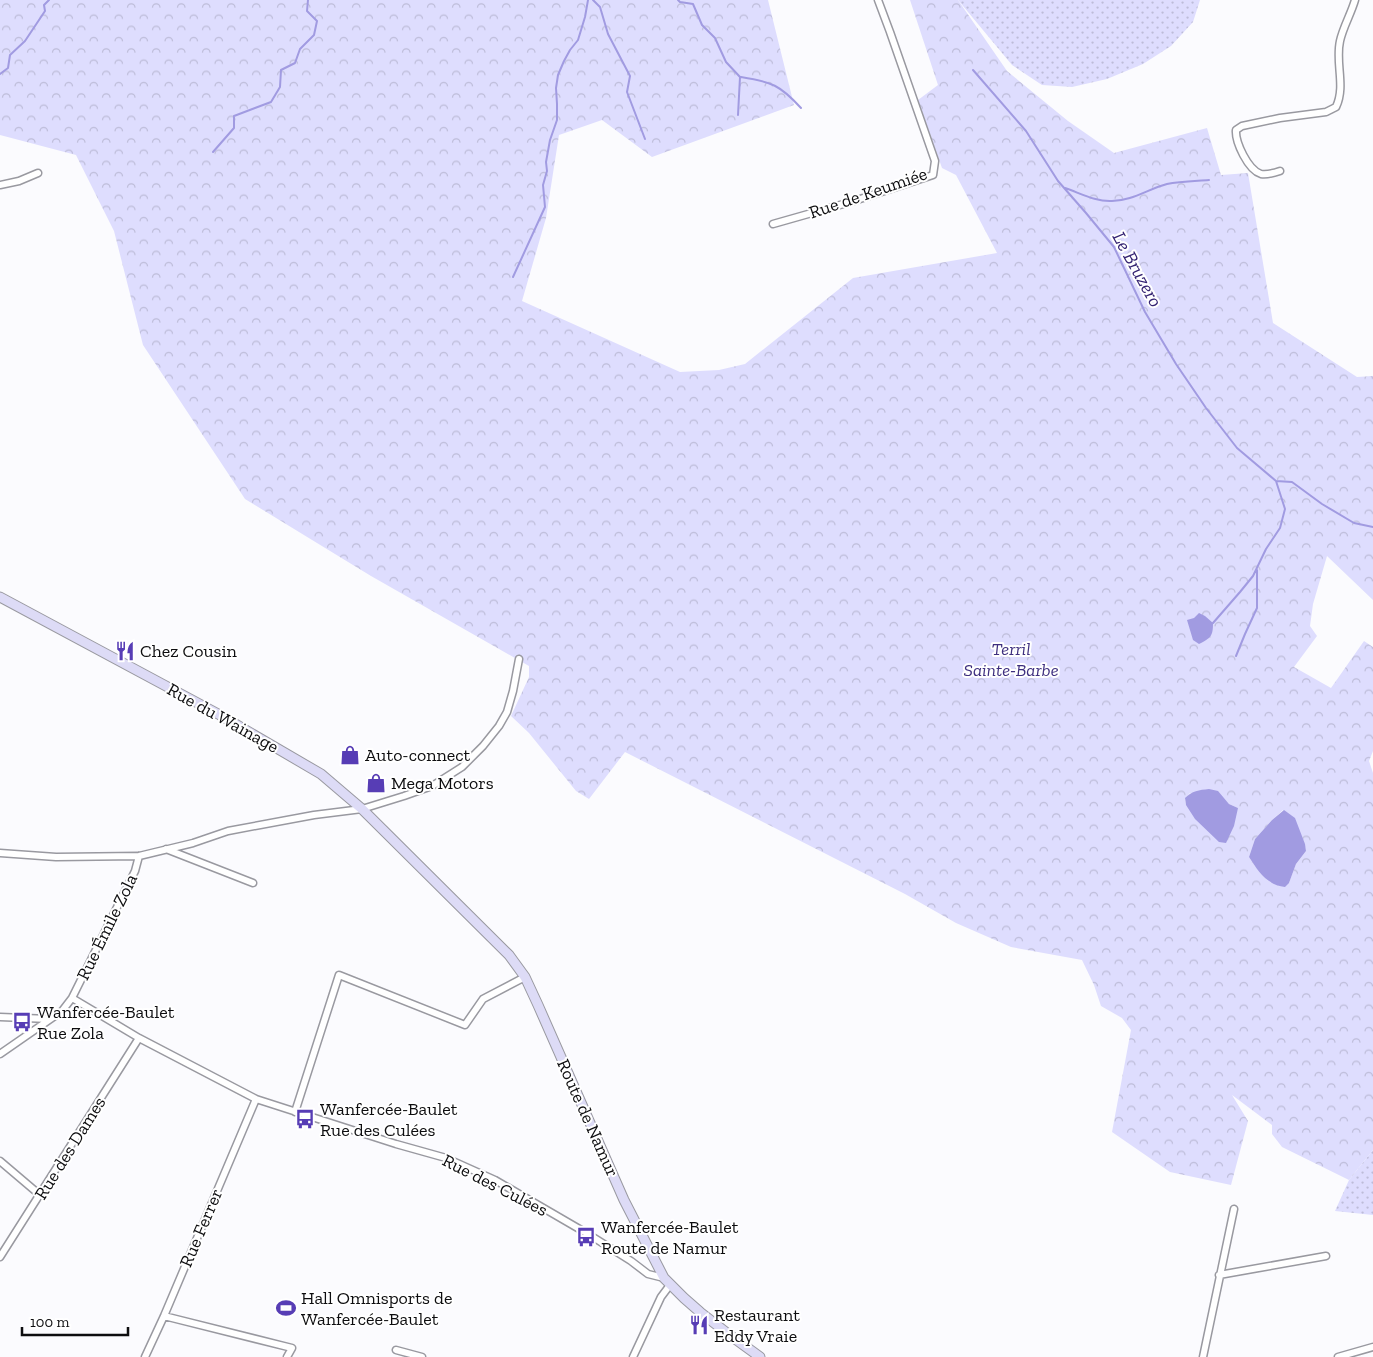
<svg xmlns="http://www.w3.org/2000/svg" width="1373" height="1357" font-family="'Zilla Slab',serif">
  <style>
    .grass { fill: url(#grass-dots) }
    .forest { fill: url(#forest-crowns); fill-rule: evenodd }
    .water { fill: #a19be1 }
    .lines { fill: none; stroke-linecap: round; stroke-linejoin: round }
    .stream { stroke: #a19be1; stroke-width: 2 }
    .street-casing { stroke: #9999a0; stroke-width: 9 }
    .secondary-casing { stroke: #9999a0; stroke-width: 11 }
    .street { stroke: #fff; stroke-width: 6 }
    .secondary { stroke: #dddbf6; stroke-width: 9 }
    .labels { text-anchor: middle; stroke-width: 4; stroke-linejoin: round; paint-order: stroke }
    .street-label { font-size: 18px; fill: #0d0d0f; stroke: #fff }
    .park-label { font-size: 18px; font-style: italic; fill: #3e2f7f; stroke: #fff }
    .poi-label { font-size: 18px; fill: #0d0d0f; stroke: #fff; text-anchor: start }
    .water-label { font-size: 19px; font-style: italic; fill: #342372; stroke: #fff }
  </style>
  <defs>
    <pattern id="grass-dots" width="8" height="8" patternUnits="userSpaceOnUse" patternTransform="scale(1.25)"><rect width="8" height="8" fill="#deddfe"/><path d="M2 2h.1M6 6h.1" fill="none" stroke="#bdbcd8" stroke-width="1.8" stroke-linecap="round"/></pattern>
    <pattern id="forest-crowns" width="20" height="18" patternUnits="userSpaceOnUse" patternTransform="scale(1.25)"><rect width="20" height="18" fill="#deddfe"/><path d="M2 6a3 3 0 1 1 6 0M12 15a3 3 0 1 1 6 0" fill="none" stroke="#bdbcd8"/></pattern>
  </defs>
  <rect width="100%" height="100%" fill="#fbfbfe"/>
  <path class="grass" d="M958 0H1200L1193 22 1171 46 1143 64 1107 79 1072 87 1042 85 1012 65Z
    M1373 1150V1215L1335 1211 1349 1180Z"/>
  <path class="forest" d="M0 0H768L794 105 652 157 602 120 559 135 546 218 522 301 680 372 719 370 745 364 853 278 997 253 956 175 942 168 918 100 938 85 910 0H958L1007 71 1068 121 1114 153 1207 128 1221 175 1248 173 1273 323 1357 377 1373 376V600L1327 556 1313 604 1310 626 1317 636 1294 667 1331 688 1364 641 1373 647V751L1369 761 1373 773V1150L1349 1180 1282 1147 1272 1134V1125L1232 1095 1248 1121 1231 1185 1170 1172 1112 1132 1131 1030 1122 1018 1101 1006 1094 985 1082 960 1011 947 956 923 905 894 625 752 589 799 576 791 529 733 511 716 529 677V666L371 576 245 499 143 345 114 231 76 155 0 135ZM1190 793 1221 796 1229 804 1238 808 1186 805 1185 799ZM1283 810C1293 823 1304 835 1306 851L1296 864 1289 883 1255 866 1249 857 1255 839 1272 820Z"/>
  <path class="water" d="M1199 613 1205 616 1213 623C1213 636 1211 638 1199 644L1193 640 1187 620 1194 618Z
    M1209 789 1218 791 1229 804 1238 808 1234 826 1226 843 1219 842 1195 819 1186 805 1185 798C1192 791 1199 790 1209 789Z
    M1284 810 1295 818 1305 844 1306 851 1296 864 1289 883 1285 887C1267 885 1258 871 1249 857L1255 839 1272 820Z"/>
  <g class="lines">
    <path class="stream" d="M593 0 600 7 608 34 630 76 627 92 645 139
      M678 0 680 2 693 4 702 25 715 38 726 62 740 77 738 115
      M973 70 1026 131 1058 181 1086 213 1114 247 1145 312 1176 364 1206 408 1237 448 1276 481
      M0 74 8 68 10 55 25 41 45 11 44 5 49 0
      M741 77C772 82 780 85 801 108
      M213 152 234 128V116L271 102 280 87 281 70 295 63 300 49 314 35 317 21 307 11 308 0
      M1065 188C1080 193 1096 202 1112 201 1132 201 1148 189 1167 184 1180 181 1196 181 1209 180
      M513 277 545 207 543 185 547 171 546 162 550 140 557 120V104L556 88 558 75 564 61 570 50 578 40 585 17 588 0
      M1276 481 1292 482 1322 504 1354 523 1373 527
      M1213 623 1240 592 1253 576 1266 549 1280 528 1285 509 1276 481
      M1236 656 1245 634 1257 608V570"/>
    <defs>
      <path id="street" d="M1280 171C1274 173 1267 175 1261 174 1248 170 1235 142 1236 130L1242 126 1280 118 1326 112 1336 107C1346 86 1335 63 1340 41 1343 27 1351 14 1355 0
        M0 185 19 181 38 173
        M773 224 854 201 933 175 935 161 890 32 878 0
        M166 849 253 883
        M0 853 56 857 139 856 193 843 228 831 314 815 362 809 404 796 432 786 462 767 483 746 499 726 507 712 513 691 519 659
        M72 998 139 1038 256 1099 396 1144 446 1158 495 1180 588 1234 631 1261 648 1274 664 1278
        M0 1017 49 1019
        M0 1054 62 1011 72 998 135 871 139 856
        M295 1112 339 975 465 1025 483 999 525 977
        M0 1161 40 1195
        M0 1257 139 1038
        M1219 1275 1326 1256
        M164 1316 292 1348 287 1357
        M396 1350 422 1357
        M145 1357 164 1316 256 1099
        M633 1357 661 1297 670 1285
        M1203 1357 1234 1209
        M1338 1357 1373 1347"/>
      <path id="secondary" d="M0 597 220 715 321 774 362 809 509 955 525 977 538 1005 624 1200 664 1278 684 1298 700 1312 727 1333 760 1357"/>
    </defs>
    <use href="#street" class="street-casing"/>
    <use href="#secondary" class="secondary-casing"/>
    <use href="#street" class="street"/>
    <use href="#secondary" class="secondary"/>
  </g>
  <defs>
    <symbol id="restaurant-bare" viewBox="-9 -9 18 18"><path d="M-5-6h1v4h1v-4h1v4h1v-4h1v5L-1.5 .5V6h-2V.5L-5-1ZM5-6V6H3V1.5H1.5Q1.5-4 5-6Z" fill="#573db5" stroke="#fff" stroke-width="2.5" paint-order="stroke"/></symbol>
    <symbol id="shop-bare" viewBox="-9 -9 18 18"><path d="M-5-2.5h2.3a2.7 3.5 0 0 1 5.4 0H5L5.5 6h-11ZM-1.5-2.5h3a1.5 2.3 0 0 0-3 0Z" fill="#573db5" stroke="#fff" stroke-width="2.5" paint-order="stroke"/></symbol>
    <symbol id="bus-bare" viewBox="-9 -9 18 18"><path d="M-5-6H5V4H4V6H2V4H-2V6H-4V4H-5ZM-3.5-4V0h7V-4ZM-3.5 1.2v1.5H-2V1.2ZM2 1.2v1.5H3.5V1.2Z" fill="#573db5" stroke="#fff" stroke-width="2.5" paint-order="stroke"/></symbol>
    <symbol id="stadium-bare" viewBox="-9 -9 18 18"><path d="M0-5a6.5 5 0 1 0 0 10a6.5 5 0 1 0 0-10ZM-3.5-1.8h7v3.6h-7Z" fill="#573db5" stroke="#fff" stroke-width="2.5" paint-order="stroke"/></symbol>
  </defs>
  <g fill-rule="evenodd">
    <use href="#restaurant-bare" x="111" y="637" width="28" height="28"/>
    <use href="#shop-bare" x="336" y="741" width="28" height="28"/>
    <use href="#shop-bare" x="362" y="769" width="28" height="28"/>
    <use href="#bus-bare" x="8" y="1008" width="28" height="28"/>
    <use href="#bus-bare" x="291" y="1105" width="28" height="28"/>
    <use href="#bus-bare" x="572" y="1223" width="28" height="28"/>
    <use href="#stadium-bare" x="272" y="1294" width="28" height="28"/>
    <use href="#restaurant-bare" x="685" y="1311" width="28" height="28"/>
  </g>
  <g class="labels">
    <g class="street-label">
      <text transform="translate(868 193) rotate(-19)" y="6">Rue de Keumiée</text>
      <text transform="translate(223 718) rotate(29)" y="6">Rue du Wainage</text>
      <text transform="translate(107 927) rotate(-64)" y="6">Rue Émile Zola</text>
      <text transform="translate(588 1118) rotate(66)" y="6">Route de Namur</text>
      <text transform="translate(70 1148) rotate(-58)" y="6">Rue des Dames</text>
      <text transform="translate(495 1185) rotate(27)" y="6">Rue des Culées</text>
      <text transform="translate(201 1228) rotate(-67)" y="6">Rue Ferrer</text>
    </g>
    <g class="park-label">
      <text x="1011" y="655">Terril<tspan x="1011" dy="21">Sainte-Barbe</tspan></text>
    </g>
    <g class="poi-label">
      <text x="140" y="657">Chez Cousin</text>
      <text x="365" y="761">Auto-connect</text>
      <text x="391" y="789">Mega Motors</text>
      <text x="37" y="1018">Wanfercée-Baulet<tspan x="37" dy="21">Rue Zola</tspan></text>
      <text x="320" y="1115">Wanfercée-Baulet<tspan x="320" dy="21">Rue des Culées</tspan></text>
      <text x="601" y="1233">Wanfercée-Baulet<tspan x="601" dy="21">Route de Namur</tspan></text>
      <text x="301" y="1304">Hall Omnisports de<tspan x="301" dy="21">Wanfercée-Baulet</tspan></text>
      <text x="714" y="1321">Restaurant<tspan x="714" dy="21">Eddy Vraie</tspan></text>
    </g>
    <g class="water-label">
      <text transform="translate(1138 269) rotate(61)" y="7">Le Bruzero</text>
    </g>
  </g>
  <path d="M22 1327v8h106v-8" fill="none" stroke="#0d0d0f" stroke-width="2.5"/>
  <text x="30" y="1327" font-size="15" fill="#0d0d0f" stroke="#ffffff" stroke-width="4" paint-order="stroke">100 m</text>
</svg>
